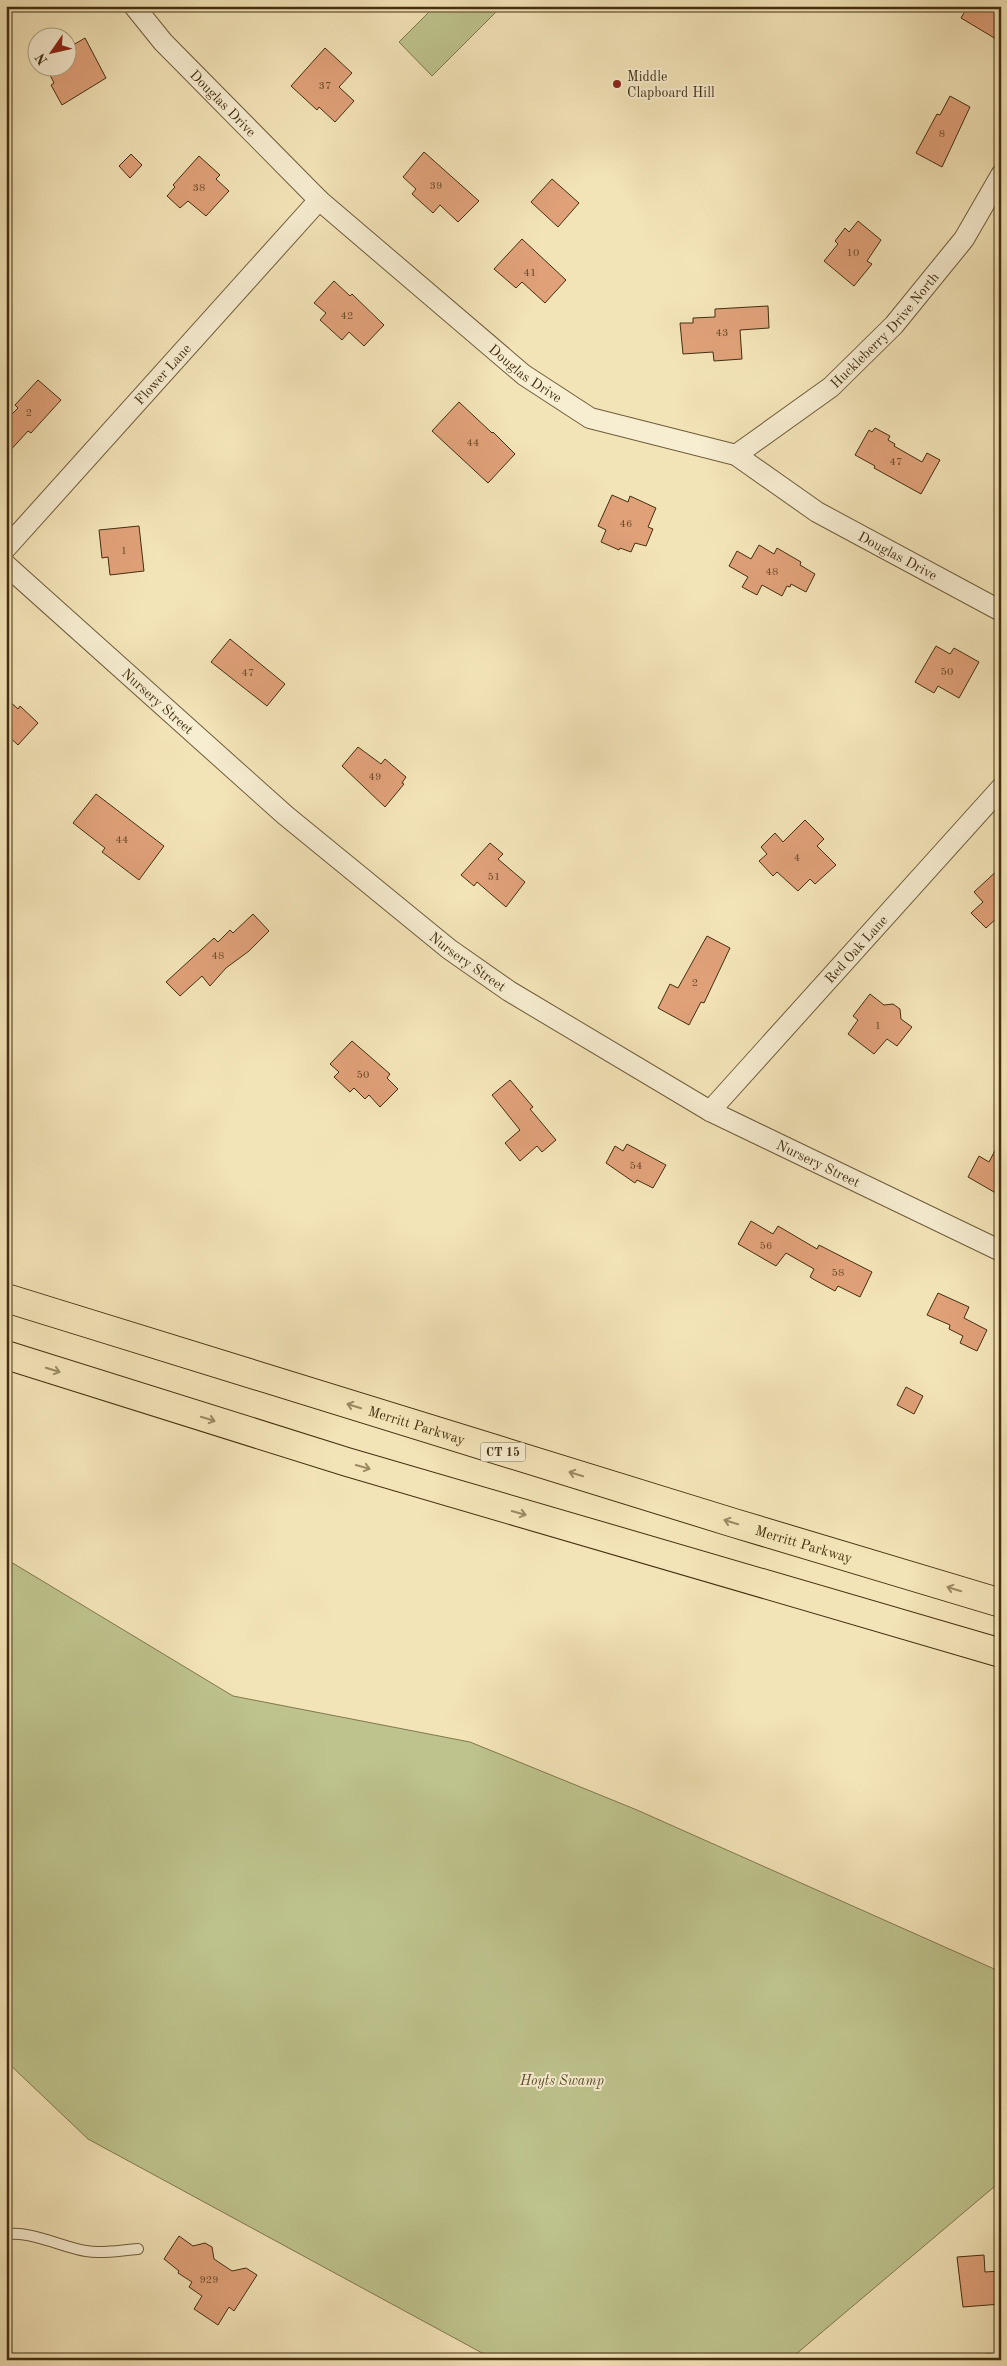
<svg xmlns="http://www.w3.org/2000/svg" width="1007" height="2366" font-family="'Old Standard TT',serif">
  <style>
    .green { fill: #bec38d; stroke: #80784e }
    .building { fill: #e0a179; stroke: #432e10 }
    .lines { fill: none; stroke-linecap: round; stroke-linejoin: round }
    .service-casing { stroke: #6f5c3a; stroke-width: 12 }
    .minor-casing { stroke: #6f5c3a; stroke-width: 22 }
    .motorway-casing { stroke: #432e10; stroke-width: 30 }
    .service { stroke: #f7edd1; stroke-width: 10 }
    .minor { stroke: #f7edd1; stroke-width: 20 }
    .motorway { stroke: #f3e4b8; stroke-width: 28 }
    .oneway { stroke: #9b8964 }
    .poi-dot { fill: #8f2418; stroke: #f7edd1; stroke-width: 2 }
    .labels { text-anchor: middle; stroke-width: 4; stroke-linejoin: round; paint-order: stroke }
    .number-label { font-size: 11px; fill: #6a4b2a }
    .shield { fill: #f7edd1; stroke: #79674a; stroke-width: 1 }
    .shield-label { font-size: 12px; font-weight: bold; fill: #432e10 }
    .poi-label { font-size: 14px; fill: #432e10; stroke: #f7edd1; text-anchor: start }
    .street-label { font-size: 14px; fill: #432e10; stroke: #f7edd1 }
    .park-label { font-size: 14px; font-style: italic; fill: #5c4c29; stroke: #f7edd1 }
  </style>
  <rect width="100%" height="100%" fill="#f3e4b8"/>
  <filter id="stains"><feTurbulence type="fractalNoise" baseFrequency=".004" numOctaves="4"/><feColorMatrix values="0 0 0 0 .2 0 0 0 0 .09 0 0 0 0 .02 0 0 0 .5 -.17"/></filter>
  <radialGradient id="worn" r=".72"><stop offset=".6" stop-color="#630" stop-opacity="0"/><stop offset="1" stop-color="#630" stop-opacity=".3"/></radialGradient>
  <path class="green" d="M435 6H502L432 76 399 42Z
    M6 1559 233 1696 470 1742 637 1810 1001 1972V2181L789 2360H495L88 2139 6 2061Z"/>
  <path class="building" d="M968 6H1001V42L961 18Z
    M85 38 106 78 62 105 51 85 54 83 50 75 62 68H68V48Z
    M325 48 352 73 339 87 354 101 335 122 319 107 317 110 291 86Z
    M950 96 970 107 942 167 916 153 937 114 940 115Z
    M424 152 479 201 458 222 440 205 433 213 412 194 416 189 403 177Z
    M131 154 142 165 130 178 119 166Z
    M199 156 220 175 216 179 229 191 206 216 188 201 180 208 167 196 175 187 173 185Z
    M552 179 579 203 558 227 531 202Z
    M858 221 881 240 867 261 872 264 854 286 824 261 838 244 835 241 845 228 849 232Z
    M522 239 566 280 545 303 522 282 516 288 494 269Z
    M334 281 350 296 352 294 384 325 364 346 349 332 342 340 320 320 326 313 314 303Z
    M768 306 769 328 740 330 742 359 714 361 713 352 683 354 680 323H693V318L715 317V309Z
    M38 380 61 400 31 433 28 431 6 455V420L18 408 15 405Z
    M459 402 492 433 493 432 515 454 488 483 432 431Z
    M875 428 890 436 888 440 895 444 894 446 922 462 927 453 940 460 921 494 874 468 875 466 855 455 869 430 872 432Z
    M612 495 628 502 630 496 656 508 648 527 653 529 646 546 635 543 631 552 620 548 619 550 601 542 606 530 598 526Z
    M139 526 144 571 110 575 108 557 102 558 99 530Z
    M759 545 774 554 777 548 801 562 800 565 815 574 806 592 791 584 790 587 787 586 782 596 762 585 757 595 742 587 748 577 729 566 737 551 751 559Z
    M230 639 285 684 267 706 211 662Z
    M936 646 950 654 954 648 979 662 959 698 938 686 934 693 915 682Z
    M6 698 18 709 20 706 38 723 18 745 6 734Z
    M358 747 381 764 385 759 406 777 402 783 404 784 385 807 342 766Z
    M96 794 164 846 139 880 102 852 105 848 73 823Z
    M805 820 824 839 817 846 836 865 815 884 810 879 798 891 777 872 773 876 759 861 767 854 761 847 775 833 783 842Z
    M490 843 503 854 498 859 525 882 506 907 477 882 474 886 461 875Z
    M1001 867V921L998 917 986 928 971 913 983 902 974 892Z
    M253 914 269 931 249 951 226 968 210 986 202 976 180 996 166 982 214 938 218 942 230 930 233 933Z
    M707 936 730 948 704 1003 701 1002 689 1025 658 1008 670 984 678 988Z
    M870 994 884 1005 893 1004 900 1009 901 1019 912 1027 897 1046 887 1039 874 1054 848 1034 858 1020 853 1016Z
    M352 1041 390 1074 387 1078 398 1089 380 1107 369 1095 365 1099 354 1088 350 1092 334 1077 339 1072 330 1064Z
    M510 1080 533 1107 530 1109 556 1140 542 1152 537 1146 520 1161 505 1143 520 1130 492 1095Z
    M1001 1139V1196L968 1177 979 1156 989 1162Z
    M627 1144 666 1165 653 1188 637 1180 635 1183 606 1163 615 1146 623 1151Z
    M751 1221 773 1234 778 1226 817 1249 819 1245 872 1272 860 1297 838 1286 835 1291 813 1279 810 1277 814 1269 786 1253 776 1266 738 1244Z
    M938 1293 969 1307 964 1318 987 1330 977 1351 960 1343 963 1336 949 1329 950 1325 927 1315Z
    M906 1387 923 1396 914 1414 897 1405Z
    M179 2236 193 2246 205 2243 212 2247 214 2259 232 2271 246 2268 257 2275 234 2311 229 2307 218 2325 194 2309 202 2296 189 2287 192 2282 178 2273 179 2271 164 2259Z
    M984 2255 985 2272 1001 2271V2304L963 2307 957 2257Z"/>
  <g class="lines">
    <defs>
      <path id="service" d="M6 2235C26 2229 65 2248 86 2251 103 2254 121 2250 138 2249
        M989 2359 990 2360"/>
      <g id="minor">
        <path id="s1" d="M134 6 163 42 319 200 524 375 590 418 736 455 817 512 1001 611"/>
        <path id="s2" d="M736 455 831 387 894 325 964 239 1001 175"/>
        <path id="s3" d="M6 548 319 200"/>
        <path id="s4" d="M6 565 285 815 449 949 509 991 710 1111 1001 1251"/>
        <path id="s5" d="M710 1111 1001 788"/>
      </g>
      <g id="motorway">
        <path id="s6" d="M6 1298 734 1523 1001 1603"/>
        <path d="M6 1355 347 1462 1001 1653"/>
      </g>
    </defs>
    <use href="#service" class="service-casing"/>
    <use href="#minor" class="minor-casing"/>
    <use href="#motorway" class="motorway-casing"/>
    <use href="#service" class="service"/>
    <use href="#minor" class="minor"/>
    <use href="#motorway" class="motorway"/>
  </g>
  <defs><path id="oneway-shaft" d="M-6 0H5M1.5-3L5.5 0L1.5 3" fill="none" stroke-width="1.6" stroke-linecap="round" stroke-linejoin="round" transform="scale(1.25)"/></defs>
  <g class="oneway">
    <use href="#oneway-shaft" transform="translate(53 1370) rotate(17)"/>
    <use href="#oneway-shaft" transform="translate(354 1406) rotate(-163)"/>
    <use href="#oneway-shaft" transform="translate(208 1419) rotate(17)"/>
    <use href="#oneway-shaft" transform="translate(363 1467) rotate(16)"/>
    <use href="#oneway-shaft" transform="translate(576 1474) rotate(-163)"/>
    <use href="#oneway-shaft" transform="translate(519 1513) rotate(16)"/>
    <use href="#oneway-shaft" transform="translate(731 1522) rotate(-163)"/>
    <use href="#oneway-shaft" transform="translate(954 1589) rotate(-163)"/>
  </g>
  <circle class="poi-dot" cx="617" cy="84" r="5"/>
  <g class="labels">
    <g class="number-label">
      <text x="325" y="89">37</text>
      <text x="942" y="137">8</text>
      <text x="436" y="189">39</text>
      <text x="199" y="191">38</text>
      <text x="853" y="256">10</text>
      <text x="530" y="276">41</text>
      <text x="347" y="319">42</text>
      <text x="722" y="336">43</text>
      <text x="29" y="416">2</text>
      <text x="473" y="446">44</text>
      <text x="896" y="465">47</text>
      <text x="626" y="527">46</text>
      <text x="124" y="554">1</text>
      <text x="772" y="575">48</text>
      <text x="947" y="675">50</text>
      <text x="248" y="676">47</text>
      <text x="375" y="780">49</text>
      <text x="122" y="843">44</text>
      <text x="797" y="861">4</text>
      <text x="494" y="880">51</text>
      <text x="218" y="959">48</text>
      <text x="695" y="986">2</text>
      <text x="878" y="1029">1</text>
      <text x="363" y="1078">50</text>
      <text x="636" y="1169">54</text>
      <text x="766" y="1249">56</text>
      <text x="838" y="1276">58</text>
      <text x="209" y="2283">929</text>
    </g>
    <rect class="shield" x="480.5" y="1442.5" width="45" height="19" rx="4"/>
    <g class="shield-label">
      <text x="503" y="1456">CT 15</text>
    </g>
    <g class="poi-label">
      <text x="627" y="81">Middle<tspan x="627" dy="16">Clapboard Hill</tspan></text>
    </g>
    <g class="street-label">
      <text dy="5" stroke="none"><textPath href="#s1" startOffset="132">Douglas Drive</textPath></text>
      <text dy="5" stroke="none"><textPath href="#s2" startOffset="195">Huckleberry Drive North</textPath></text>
      <text dy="5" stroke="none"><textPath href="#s1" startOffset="538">Douglas Drive</textPath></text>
      <text dy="5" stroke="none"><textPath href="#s3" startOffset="234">Flower Lane</textPath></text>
      <text dy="5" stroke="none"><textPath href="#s1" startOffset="958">Douglas Drive</textPath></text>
      <text dy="5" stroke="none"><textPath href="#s4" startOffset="204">Nursery Street</textPath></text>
      <text dy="5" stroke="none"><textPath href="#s5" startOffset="218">Red Oak Lane</textPath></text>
      <text dy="5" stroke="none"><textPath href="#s4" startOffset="609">Nursery Street</textPath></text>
      <text dy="5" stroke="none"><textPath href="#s4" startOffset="1014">Nursery Street</textPath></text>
      <text dy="5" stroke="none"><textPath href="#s6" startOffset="430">Merritt Parkway</textPath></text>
      <text dy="5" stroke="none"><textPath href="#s6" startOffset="835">Merritt Parkway</textPath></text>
    </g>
    <g class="park-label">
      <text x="562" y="2085">Hoyts Swamp</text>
    </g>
  </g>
  <rect width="1007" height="2366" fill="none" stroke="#f3e4b8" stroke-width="25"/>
  <rect x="8" y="8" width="992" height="2351" fill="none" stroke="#432e10" stroke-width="2.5"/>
  <rect x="12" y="12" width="982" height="2341" fill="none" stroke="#432e10"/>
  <g transform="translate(52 52) rotate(236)"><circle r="24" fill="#f7edd1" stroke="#afa184"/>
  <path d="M0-4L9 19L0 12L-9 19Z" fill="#8f2418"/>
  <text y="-8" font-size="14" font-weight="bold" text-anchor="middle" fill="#432e10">N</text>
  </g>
  <rect width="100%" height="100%" filter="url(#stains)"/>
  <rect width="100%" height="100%" fill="url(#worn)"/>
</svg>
